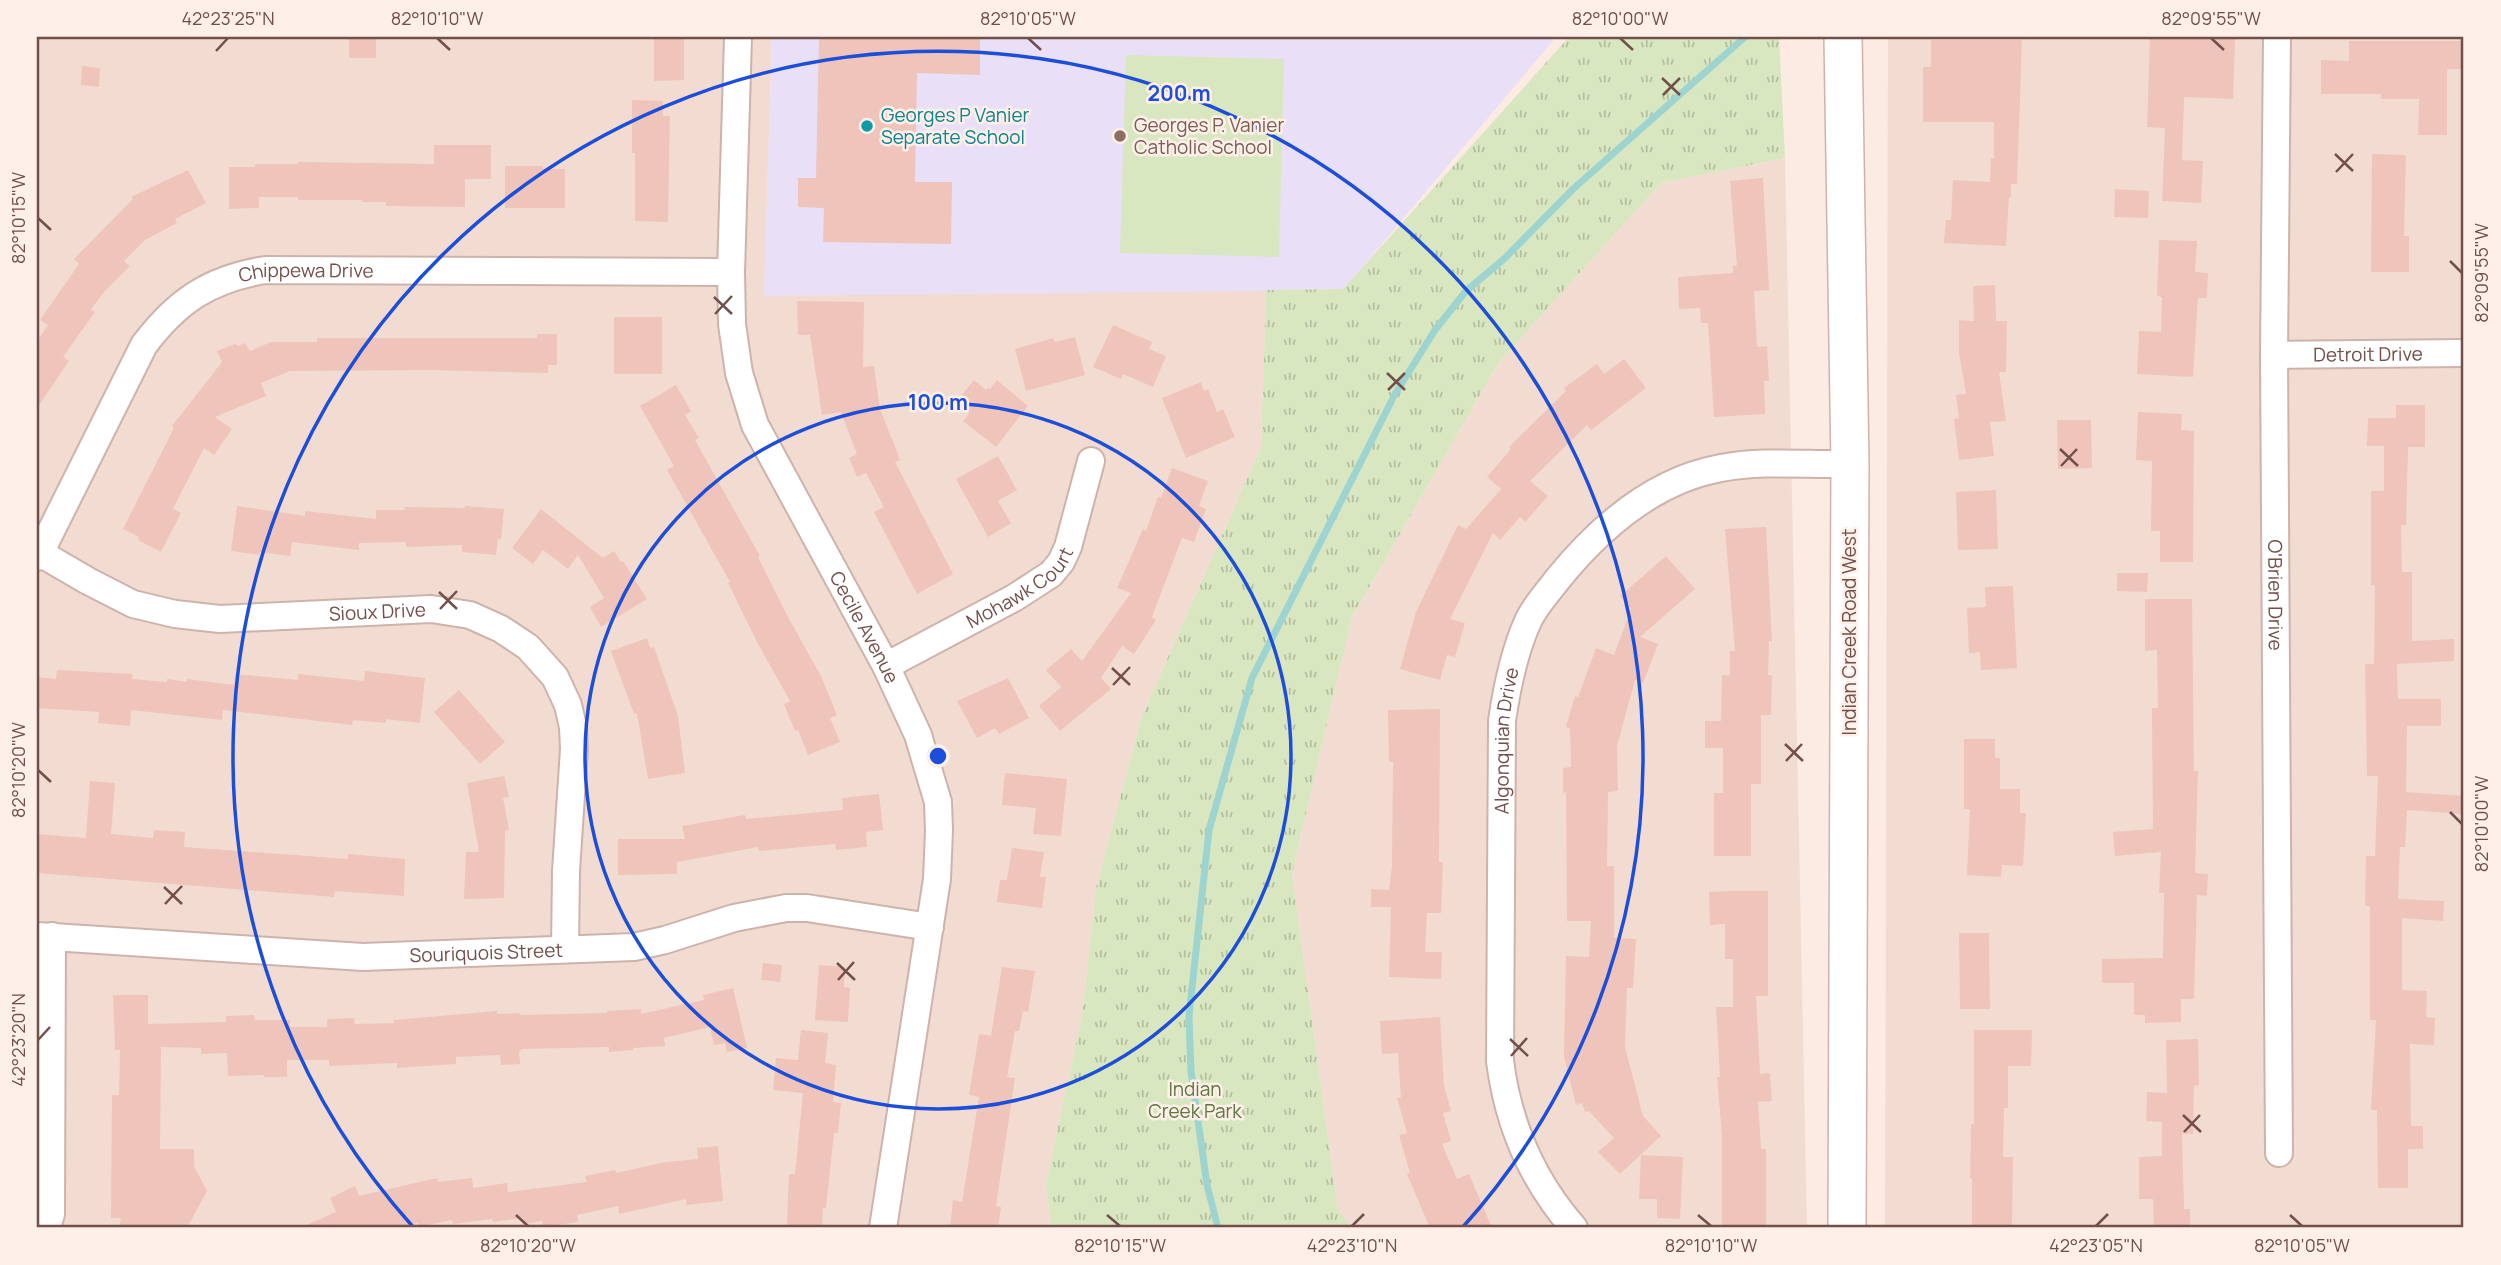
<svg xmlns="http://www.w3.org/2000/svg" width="2501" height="1265" font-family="Manrope,sans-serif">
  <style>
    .residential { fill: #f2dcd1 }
    .education { fill: #e9dff7 }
    .grass { fill: #d9e7c1 }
    .park { fill: url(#park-tufts) }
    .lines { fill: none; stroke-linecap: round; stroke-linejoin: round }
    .stream { stroke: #9ed4d0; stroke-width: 7 }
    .building { fill: #efc4bb }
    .street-casing { stroke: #cdb3ac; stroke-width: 30 }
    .secondary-casing { stroke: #d0b2aa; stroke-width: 40 }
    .street { stroke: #fff; stroke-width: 26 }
    .secondary { stroke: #fff; stroke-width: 37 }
    .ticks { fill: none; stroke: #714f4a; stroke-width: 2.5 }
    .ring { fill: none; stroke: #1d4ed8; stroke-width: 3.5 }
    .culture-dot { fill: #0f9aa8; stroke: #fef0e8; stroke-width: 2.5 }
    .education-dot { fill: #8d6e63; stroke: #fef0e8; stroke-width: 2.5 }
    .labels { text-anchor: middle; stroke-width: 5; stroke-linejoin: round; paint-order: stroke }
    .culture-label { font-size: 19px; fill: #0d838f; stroke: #fef0e8; text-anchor: start }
    .education-label { font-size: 19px; fill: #785e54; stroke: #fef0e8; text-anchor: start }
    .street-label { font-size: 19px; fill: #714f4a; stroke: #fef0e8 }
    .park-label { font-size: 19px; fill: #5e7642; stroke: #fef0e8 }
    .centre { fill: #1d4ed8; stroke: #fef0e8; stroke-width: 3.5 }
    .ring-label { font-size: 21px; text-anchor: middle; font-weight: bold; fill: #1d4ed8; stroke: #fef0e8; stroke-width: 5; stroke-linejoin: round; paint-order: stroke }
    .neatline { fill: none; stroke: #714f4a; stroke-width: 2.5 }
    .ticks-label { font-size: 18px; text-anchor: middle; fill: #714f4a }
  </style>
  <defs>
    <pattern id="park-tufts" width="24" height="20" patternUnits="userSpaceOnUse" patternTransform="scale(1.75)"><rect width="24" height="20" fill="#d9e7c1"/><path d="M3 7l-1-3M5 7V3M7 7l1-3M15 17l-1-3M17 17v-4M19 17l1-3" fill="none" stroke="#b4be9f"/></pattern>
  </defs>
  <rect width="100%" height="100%" fill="#fbebe2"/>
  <path class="residential" d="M37 37H772L764 296 1266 290 1261 447 1142 716 1096 888 1082 1015 1046 1183 1051 1228H37Z
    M1888 37H2464V1228H1885Z
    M1785 158 1807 1228H1352L1338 1210 1292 874 1352 617 1499 362 1661 183Z"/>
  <path class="education" d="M772 37H1556L1343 290 764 296Z"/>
  <path class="grass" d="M1126 55 1284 59 1279 257 1120 253Z"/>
  <path class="park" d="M1569 37H1779L1785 158 1661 183 1499 362 1352 617 1292 874 1338 1210 1352 1228H1051L1046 1183 1082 1015 1096 888 1142 716 1261 447 1266 290 1343 289Z"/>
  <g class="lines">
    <path class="stream" d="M1218 1228 1207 1185 1191 1071 1189 1016 1209 830 1252 678 1395 394 1435 330 1466 291 1504 259 1573 189 1745 37"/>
  </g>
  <path class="building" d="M349 37H376V58H349Z
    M654 37H684V80L654 81Z
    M819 37H980V75L917 73 915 182H952L951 244 823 242 824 208 798 207V178H816Z
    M2150 37 2235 39 2233 99 2184 97 2182 160 2203 161 2201 203 2162 201 2165 128 2147 127Z
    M1931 40H2022L2017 184H2011V197H2009L2006 246 1944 243 1946 220H1951L1953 180 1990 182 1991 158 1994 159V122H1923V67H1931Z
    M2349 41H2464V69H2447V135H2418L2419 99H2381V94H2321V60L2349 61Z
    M82 66 100 68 99 87 81 85Z
    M632 100 663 101V116H670L668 222 635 221V153H632Z
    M434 145H491V179H465V207L386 206V202H362V200H298V197H259V208L229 209V167H255V164H298V162L434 164Z
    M2372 154 2406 155 2404 236H2409V272H2371Z
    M505 166H543V169H565V208H505Z
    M188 170 206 203 175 219 177 223 145 240 124 261 130 266 105 291 91 309 95 312 63 357 69 361 37 408V341L48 325 40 320 79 264 74 259 133 199 131 197Z
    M1763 178 1769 290 1754 291 1757 347 1767 346 1769 381H1764L1765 414 1714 417 1708 323H1701L1700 308 1679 309 1678 277 1733 273V266L1737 265 1730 181Z
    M2115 189 2149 191 2148 218 2114 217Z
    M2159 240 2197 241 2195 272 2208 273 2207 298H2198L2193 377 2137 374 2139 331 2161 332 2162 297 2157 296Z
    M1995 285 1996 321H2007L2006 372H1999L2006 421 1990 422 1994 456 1959 460 1954 419 1959 418 1956 395 1966 394 1959 353V320L1974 321 1973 286Z
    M797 301 864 302 863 367 874 366 880 409 900 460 895 462 953 574 917 594 874 512 884 507 866 473 857 477 849 458 857 454 841 412 822 415 810 335H798Z
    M614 317H662V374H614Z
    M1113 325 1152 342 1149 349 1166 356 1153 387 1123 374 1121 379 1093 367Z
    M537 334H557V365H548V373L431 370 290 371 261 383 266 396 215 417 232 429 214 455 204 448 173 509 181 513 161 552 138 540 139 537 123 529 174 428 172 426 222 362 217 351 235 344 238 346 245 343 250 351 271 342H317V338H537Z
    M1075 337 1085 375 1026 391 1015 349 1053 338 1055 342Z
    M1624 359 1646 388 1591 430 1587 425 1530 481 1548 496 1525 522 1520 517 1500 540 1493 533 1450 619 1465 623 1455 657 1447 655 1440 680 1400 669 1416 612 1458 525 1466 529 1501 489 1487 477 1511 449 1509 447 1566 391 1564 388 1597 364 1604 374Z
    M974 380 986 390 988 388 990 389 997 380 1028 406 996 447 963 421 969 414 955 403Z
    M1201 382 1204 391 1208 389 1217 412 1223 409 1235 437 1186 458 1162 398Z
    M676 385 691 411 685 415 699 438 695 440 760 556 758 557 788 617 821 676 837 715 830 718 840 742 808 755 798 730 795 731 784 704 790 701 757 642 728 583 730 582 667 470 674 466 640 406Z
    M2396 405H2425V447H2408L2406 525H2401L2402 572H2412V641L2454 639V661L2397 664 2398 699H2441V726H2407L2406 792 2464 796 2462 814 2407 810 2405 847H2400L2398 899 2444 901 2443 921 2402 918V990L2427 991 2426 1017 2435 1018 2434 1045 2410 1044 2411 1126H2423V1149H2408V1188H2378L2377 1110H2371L2376 1020H2370V906H2365L2366 856H2375L2378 776H2367L2365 664H2374L2375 585H2371V491H2384V446H2367L2368 418H2396Z
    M2138 412 2182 414 2181 430 2194 431 2193 562H2160V531H2151L2152 461 2136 460Z
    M2057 420H2091L2092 468 2058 469Z
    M998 456 1017 490 998 501 1011 523 988 537 956 479Z
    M1172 468 1208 481 1199 506 1206 509 1194 542 1182 538 1152 617 1156 620 1134 654 1122 646 1101 678 1111 689 1060 731 1039 706 1061 687 1046 670 1071 649 1082 661 1131 593 1117 588 1143 529 1146 531 1158 497 1161 498Z
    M1996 490 1998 549 1958 550 1956 492Z
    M237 506 305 516V511L376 519V510H405V507L465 508V506L504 509 501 540 498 538 496 555 462 552V545L406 547V542L359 543V550L292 542 290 556 260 552 259 555 231 551Z
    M541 509 603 558 614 551 621 562 623 561 647 599 601 627 590 607 604 598 578 555 568 569 543 550 533 564 512 548Z
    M1766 527 1772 641H1769L1768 675H1772L1771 715H1761V784H1751V856H1714V793H1723V748H1705V721H1721L1722 675H1730V651H1735L1725 529Z
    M1666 556 1695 589 1640 637 1658 644 1643 683 1635 680 1617 746 1618 791 1608 792 1607 866H1614V938L1636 939 1633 988H1627L1625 1047 1643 1116 1661 1136 1620 1174 1598 1152 1614 1138 1589 1111 1585 1112 1582 1103 1576 1105 1564 1056 1566 956 1589 957 1591 921H1567L1566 792 1563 793V768L1571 767 1570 728 1566 727 1575 696 1578 697 1596 648 1614 655 1631 609 1620 596Z
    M2117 573H2148L2147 592 2117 591Z
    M2013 586 2017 668 1981 670 1980 652 1969 653 1967 608 1986 607 1985 587Z
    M2145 599H2192L2194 771H2198L2195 873 2208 874 2207 896 2197 895 2194 999H2181V1022L2145 1023V1015H2134V983H2102V959L2163 958 2164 893H2159L2161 852 2115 856 2113 832 2153 829 2152 708H2158L2157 650 2145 651Z
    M647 638 650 648 654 647 678 716 685 773 648 779 637 713 634 714 611 651Z
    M57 670 133 674 132 679 167 682V679L187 682V679L234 685 235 674 298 680V674L364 681 365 671 425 678 420 723 386 719V723L353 720 352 725 223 710 222 720 131 710 130 726 98 723 99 712 37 708V677L56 679Z
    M1008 678 1029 718 999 734 995 728 977 738 957 701Z
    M459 690 505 742 480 764 434 712Z
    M1440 709 1439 862H1443L1441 913H1427L1425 952H1442L1441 979 1389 977 1391 907H1371V889L1389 890 1392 865 1393 762H1389L1388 710Z
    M1964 739H1995V758H2000V789H2020V813H2026L2023 866 2002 865 2001 877 1967 875 1970 809H1964Z
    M1005 773 1067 779 1061 836 1033 834 1036 808 1002 805Z
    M504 776 509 797 503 798 509 830 505 831 504 898 464 899 466 852H479L467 783Z
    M90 781 115 783 111 834 153 838 154 830 185 832 184 847 348 859V854L405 859 404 896 335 891 334 897 37 873V834L86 838Z
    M879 794 883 830 866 832 867 847 836 850 835 844 759 851 758 847 677 862V874L618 875V839H685L682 826 745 815 746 819 843 810 842 798Z
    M1012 848 1044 852 1040 877H1046L1042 908 997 902 1000 880H1007Z
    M1734 891H1768V996H1756L1760 1074 1770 1073 1772 1101 1758 1102 1761 1149H1766V1228H1722V1135L1717 1077H1720L1716 1007H1733V959H1725V924L1710 925 1709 892Z
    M1959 933H1989L1990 1009H1960Z
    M763 963 782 965 780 982 761 980Z
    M819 965 845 967 844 987 850 988 848 1022 815 1020Z
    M1002 967 1035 971 1028 1012 1023 1011 1019 1031H1015L1007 1077 1015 1078 996 1206 1001 1207 998 1228H950L953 1200 962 1202 979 1097 969 1095 979 1034 991 1036Z
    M733 988 747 1048 727 1052 725 1043 714 1045 710 1027 664 1038 665 1046 633 1048V1050L609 1052V1047L522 1049 519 1052 520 1064 501 1065 500 1055 456 1057V1064L397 1068V1063L329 1066V1060H287V1077H264V1075L228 1076 227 1053 201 1054V1048L161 1047 160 1149H194V1166L207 1191 187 1228H119L121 1218H111L112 1095H119L120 1050H115L113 995H148V1024L226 1022V1016L254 1015 255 1020H290V1027H327V1019L354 1018 355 1024 394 1023V1020L497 1011V1014L519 1013 520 1015 607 1013V1011L641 1009V1014L704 1000 703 995Z
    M1440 1017 1444 1086 1451 1111 1443 1113 1451 1141 1442 1144 1457 1179 1469 1174 1492 1228H1430L1407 1174 1410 1173 1399 1135 1407 1133 1397 1098 1401 1097 1398 1053 1382 1054 1380 1021Z
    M801 1030 828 1033 825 1063 836 1065 833 1102 841 1103 838 1133H834L826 1208H823L822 1228 787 1225 789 1174H795L803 1093 773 1090 776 1058 798 1060Z
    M1974 1030H2032L2031 1066H2008V1108H2004L2003 1157H2013L2012 1228H1972V1178H1970L1971 1124H1974Z
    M2198 1039 2199 1085 2194 1086 2193 1134H2182L2184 1209H2190V1228H2154L2153 1199H2139V1157L2162 1156V1122L2146 1121 2147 1092 2167 1093 2166 1040Z
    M718 1146 723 1201 686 1205V1199L619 1214 618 1206 577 1215 578 1222 543 1227 542 1221 524 1224 523 1218 493 1222 492 1219 453 1224 452 1220 418 1227V1223L393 1228H300L336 1212 330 1198 355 1186 359 1196 437 1178 438 1182 472 1178 473 1188 507 1183 508 1192 587 1182 585 1176 615 1170 616 1173 666 1162 698 1159 697 1148Z
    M1641 1155 1683 1157 1680 1219 1657 1218V1199H1639Z"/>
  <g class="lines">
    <defs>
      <g id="street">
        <path id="s1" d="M738 37 731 272 732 324 739 373 755 425 886 666 918 735 938 802 939 830 937 879 883 1228"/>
        <path id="s2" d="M2277 37 2274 355 2279 1153"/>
        <path id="s3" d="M2274 355 2464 353"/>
        <path id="s4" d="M40 553 88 581 133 604 175 614 220 619 431 609 470 615 501 629 528 647 555 677 568 705 573 727 574 749 566 871 565 949"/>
        <path id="s5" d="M37 557 40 553 144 345C177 301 210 279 265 270L731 272"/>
        <path id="s6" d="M886 666 1014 598 1051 574 1061 562 1068 547 1091 461"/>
        <path id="s7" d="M37 936 363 957 634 947 665 940 734 918 786 908H807L930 927"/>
        <path d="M47 1228 51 1214 52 936"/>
        <path id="s8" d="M1574 1228C1532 1180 1508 1124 1500 1061L1502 721C1507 686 1514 651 1529 619 1536 605 1548 592 1557 580 1599 528 1654 480 1721 468 1763 460 1808 465 1850 464"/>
      </g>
      <path id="secondary" d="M1843 37 1850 464 1847 1228"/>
    </defs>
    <use href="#street" class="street-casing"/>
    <use href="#secondary" class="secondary-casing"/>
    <use href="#street" class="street"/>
    <use href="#secondary" class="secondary"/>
  </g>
  <path class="ticks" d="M437 38 450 50M1028 38 1041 50M1620 38 1633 50M2211 38 2224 50M216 51 228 38M1662 78 1680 95M1663 95 1680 78M2335 154 2353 171M2336 172 2353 154M38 218 51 230M2450 261 2462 273M714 297 732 314M715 314 732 296M1387 373 1405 390M1388 390 1405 373M2060 449 2078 466M2061 466 2077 449M439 592 457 609M440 609 457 591M1112 668 1130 685M1113 685 1130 667M1785 744 1803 761M1786 761 1802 744M38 770 51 782M2450 812 2462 824M164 887 182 904M165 904 182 886M837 963 855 980M838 980 854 962M1510 1039 1528 1056M38 1040 50 1027M1511 1056 1527 1038M2183 1115 2201 1132M2184 1132 2200 1115M516 1215 528 1226M1107 1215 1120 1226M1698 1215 1711 1226M2290 1215 2302 1226M1352 1226 1364 1214M2096 1226 2108 1214"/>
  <g class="ring">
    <circle cx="938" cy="756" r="353"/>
    <path d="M414 1228A705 705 0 1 1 1462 1228"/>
  </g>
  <circle class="culture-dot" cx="867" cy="126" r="7"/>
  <circle class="education-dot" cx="1120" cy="136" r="7"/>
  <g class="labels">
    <g class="culture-label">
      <text x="881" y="122">Georges P Vanier<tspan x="881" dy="22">Separate School</tspan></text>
    </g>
    <g class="education-label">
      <text x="1134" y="132">Georges P. Vanier<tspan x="1134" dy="22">Catholic School</tspan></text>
    </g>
    <g class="street-label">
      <text dy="7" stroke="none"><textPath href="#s5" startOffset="425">Chippewa Drive</textPath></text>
      <text dy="7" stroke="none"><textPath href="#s3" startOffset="94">Detroit Drive</textPath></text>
      <text dy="7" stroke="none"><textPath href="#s6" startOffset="156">Mohawk Court</textPath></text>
      <text dy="7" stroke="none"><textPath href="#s2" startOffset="558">O'Brien Drive</textPath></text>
      <text dy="7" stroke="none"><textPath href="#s4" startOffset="352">Sioux Drive</textPath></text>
      <text dy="7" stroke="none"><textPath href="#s1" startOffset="621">Cecile Avenue</textPath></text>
      <text transform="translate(1849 632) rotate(-90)" y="7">Indian Creek Road West</text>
      <text dy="7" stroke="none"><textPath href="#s8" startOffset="506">Algonquian Drive</textPath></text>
      <text dy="7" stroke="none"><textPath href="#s7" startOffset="450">Souriquois Street</textPath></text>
    </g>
    <g class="park-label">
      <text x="1195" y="1096">Indian<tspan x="1195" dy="22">Creek Park</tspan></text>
    </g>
  </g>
  <circle cx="938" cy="756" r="10" class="centre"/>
  <g class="ring-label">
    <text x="1179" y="101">200 m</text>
    <text x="938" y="410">100 m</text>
  </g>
  <rect width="2501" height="1265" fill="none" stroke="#fef0e8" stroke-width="77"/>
  <rect x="38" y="38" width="2424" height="1188" class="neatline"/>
  <g class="ticks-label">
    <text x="228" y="25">42°23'25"N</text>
    <text x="437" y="25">82°10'10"W</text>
    <text x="1028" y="25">82°10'05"W</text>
    <text x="1620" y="25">82°10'00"W</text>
    <text x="2211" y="25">82°09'55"W</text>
    <text transform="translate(19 218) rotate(-90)" y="6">82°10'15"W</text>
    <text transform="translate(2482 273) rotate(-90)" y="6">82°09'55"W</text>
    <text transform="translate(19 770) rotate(-90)" y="6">82°10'20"W</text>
    <text transform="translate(2482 824) rotate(-90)" y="6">82°10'00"W</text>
    <text transform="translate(19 1040) rotate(-90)" y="6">42°23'20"N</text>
    <text x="528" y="1252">82°10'20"W</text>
    <text x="1120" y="1252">82°10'15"W</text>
    <text x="1352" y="1252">42°23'10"N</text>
    <text x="1711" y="1252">82°10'10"W</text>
    <text x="2096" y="1252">42°23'05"N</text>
    <text x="2302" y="1252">82°10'05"W</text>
  </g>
</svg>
